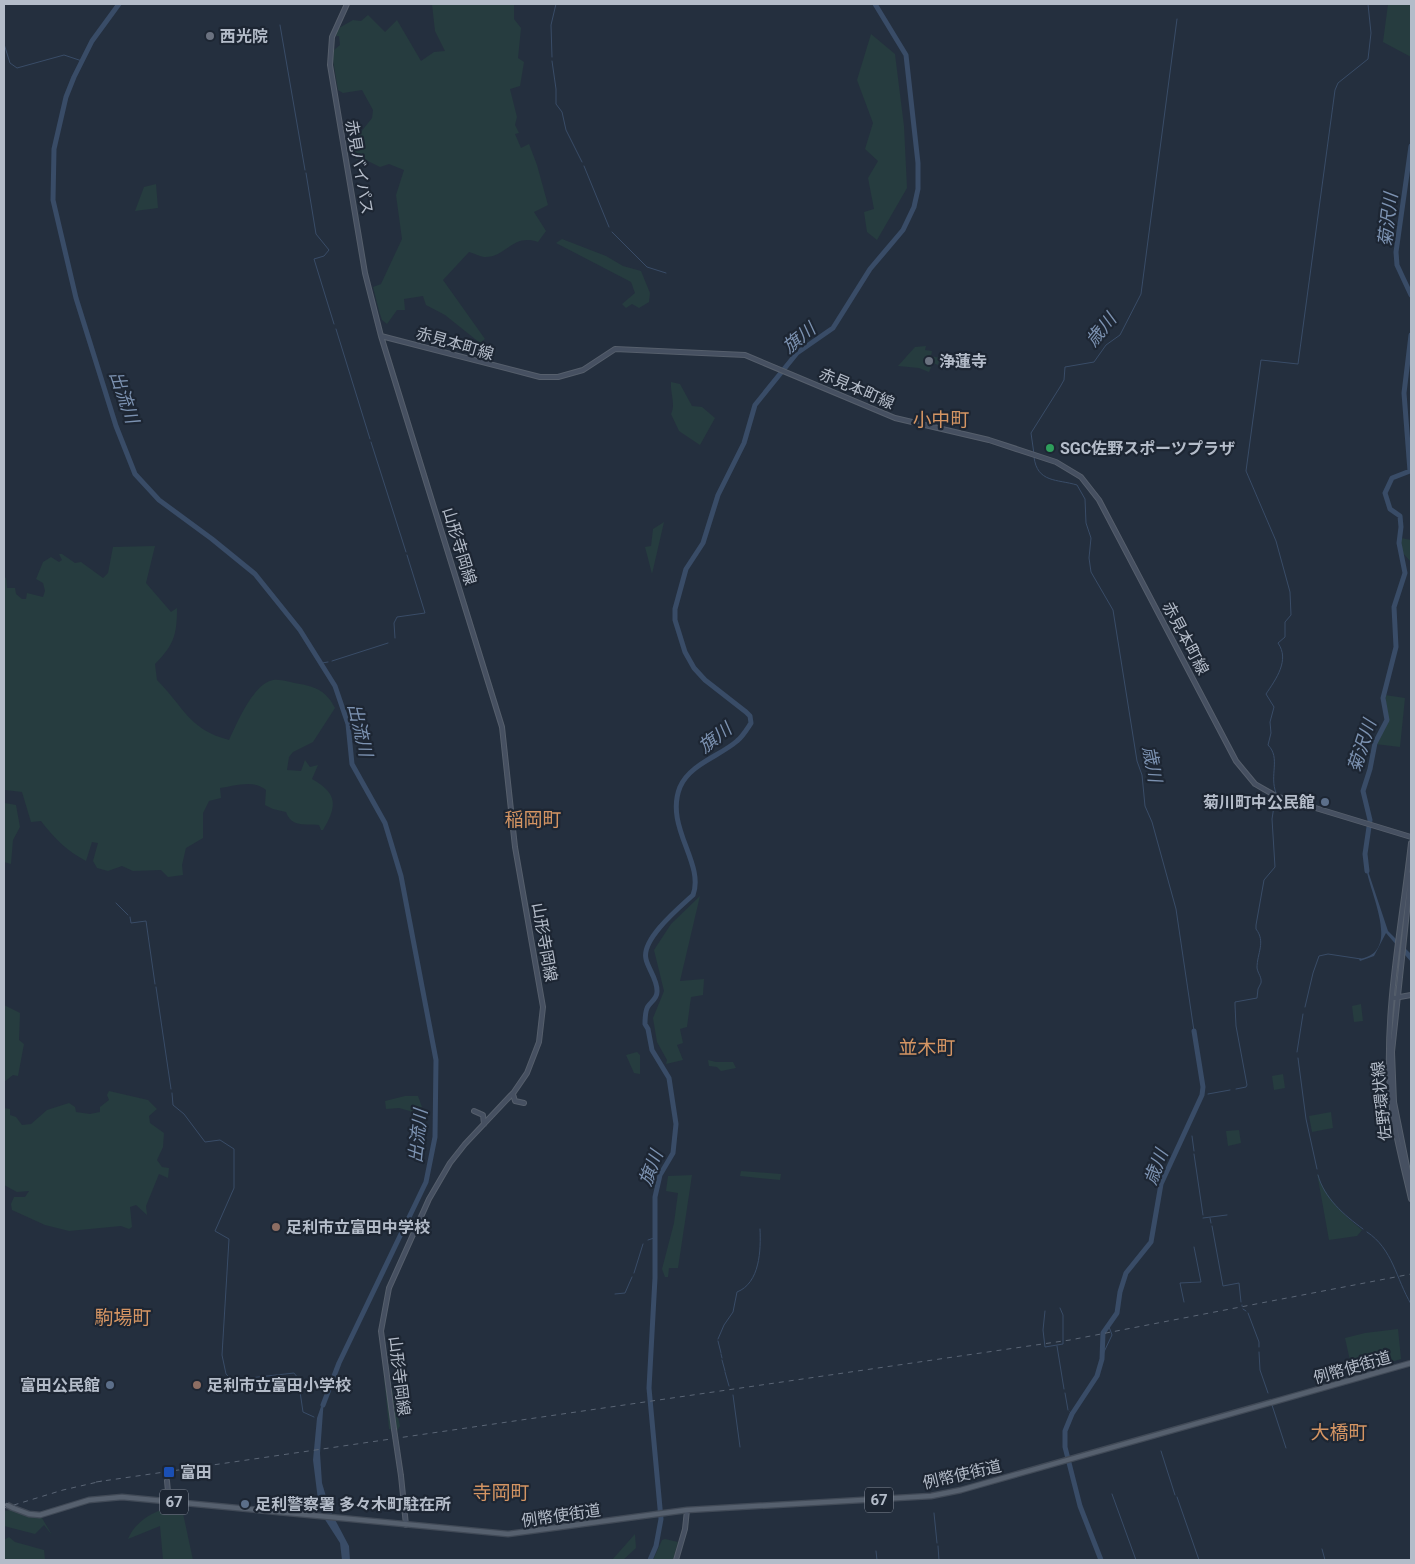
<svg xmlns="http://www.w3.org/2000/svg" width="1415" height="1564" font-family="Roboto,'Noto Sans JP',sans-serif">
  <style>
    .green { fill: #263c3f }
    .water { fill: #394c67 }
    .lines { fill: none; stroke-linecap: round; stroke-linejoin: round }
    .stream { stroke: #394c67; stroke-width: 1 }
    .river { stroke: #394c67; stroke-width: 5 }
    .secondary-casing { stroke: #565f6c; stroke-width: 6 }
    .primary-casing { stroke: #414a57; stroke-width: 7 }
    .secondary { stroke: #465061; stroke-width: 4 }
    .primary { stroke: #56606e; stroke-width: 4.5 }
    .rail { stroke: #5a6575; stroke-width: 1; stroke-dasharray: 5 5; stroke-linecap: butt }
    .secondary-bridge-casing { stroke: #565f6c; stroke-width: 6; stroke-linecap: butt }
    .primary-bridge-casing { stroke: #414a57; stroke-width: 7; stroke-linecap: butt }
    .secondary-bridge { stroke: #465061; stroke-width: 4 }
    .primary-bridge { stroke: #56606e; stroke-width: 4.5 }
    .worship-dot { fill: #6b7280; stroke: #1d2633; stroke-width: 2 }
    .leisure-dot { fill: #2e9e5b; stroke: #1d2633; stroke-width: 2 }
    .service-dot { fill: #5c6f8a; stroke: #1d2633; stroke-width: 2 }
    .education-dot { fill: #8d6e63; stroke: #1d2633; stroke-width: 2 }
    .transit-dot { fill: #1a4fb4; stroke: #1d2633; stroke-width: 2 }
    .labels { text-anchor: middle; stroke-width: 4.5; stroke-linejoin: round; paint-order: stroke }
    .shield { fill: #1d2633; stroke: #878f9c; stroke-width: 1 }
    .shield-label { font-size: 15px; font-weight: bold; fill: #b4bcc9 }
    .poi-label { font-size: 16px; font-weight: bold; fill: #b4bcc9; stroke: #1d2633; text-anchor: start }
    .street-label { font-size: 16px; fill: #b4bcc9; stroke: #1d2633 }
    .water-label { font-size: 18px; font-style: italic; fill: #7c92b1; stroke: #1d2633 }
    .quarter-label { font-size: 19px; fill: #d59563; stroke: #1d2633 }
  </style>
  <rect width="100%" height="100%" fill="#242f3e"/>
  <path class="green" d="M432 4H514V19L521 28 518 58 524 62 520 86 510 89 517 117 515 125 519 133 515 134 521 148 529 144 537 165 548 205 534 212 546 231 538 242C512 233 506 258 484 257 479 256 473 253 469 252L443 280 485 339 480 343 445 315 426 305 423 296 404 299 405 310H397L387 324 382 320 379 311 373 287 381 284 402 239 396 195 404 170 389 164 380 167 362 158 356 160 353 142 372 118 373 110 362 90 343 93 338 90 333 60 334 50 340 45 339 36H336L339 28 353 20 361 21 368 15 385 32 397 20 421 61 434 52 445 51 435 31Z
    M1388 4H1411V57L1383 42Z
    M871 34 895 54 904 126 907 188 877 240 867 232 864 212 874 209 868 178 878 161 865 149 873 123 857 80Z
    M156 184 158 208 135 211 144 187Z
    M562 239 606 256 623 266 641 271 650 293 649 302 639 308 632 304 626 308 622 304 635 293 631 282 556 243Z
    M926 346 925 350 932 351 931 356 940 358 938 365 933 363 929 372 919 368 898 366 915 347Z
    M671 382 680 384 692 406 702 407 715 418 700 445 679 431 671 414C676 404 670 393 671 382Z
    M664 522 652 574 645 547 651 546 653 529Z
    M1401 538 1411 540V562L1401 551Z
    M155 546 146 583 171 612 177 608C177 635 174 645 155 664L157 680C185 708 188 729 229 740 237 723 253 684 273 680 281 679 292 683 300 684 317 687 327 692 335 708L313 742 293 752 289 757 287 770 301 771 305 760 310 767 318 765 312 779C337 793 338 805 323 830H321L319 825C305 824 291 827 286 812L273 809 265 805 266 790C254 779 234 786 220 788L221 798 209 801 203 813V838L186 848 182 865 183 875 168 877 161 870 133 871 122 866 108 871 97 868 93 861 98 843 92 842 86 861C67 851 54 838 41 821L31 822 22 792 5 790 4 794V577L6 578 7 588H15L16 594 22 599H26L27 593 43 597 45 591 43 583 36 579 43 562 51 557 59 562 62 560 59 554H62L75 563 81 562 103 578 108 573 113 547Z
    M1385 695 1405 698 1400 747 1375 744 1388 718Z
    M4 796 5 803 16 805 20 827 13 840 11 864 4 862Z
    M700 896 680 981 704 979 703 995 691 997 687 1027 680 1029 683 1043 677 1045 683 1060 666 1064 667 1060 657 1042 653 1018 664 991 654 950 671 924Z
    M1361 1004 1363 1021 1354 1022 1352 1006Z
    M4 1005 20 1013 19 1040 24 1044 18 1076 13 1075 4 1082Z
    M637 1052 640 1055V1074L634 1073 626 1055Z
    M708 1060 716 1062H733L736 1068 721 1071 717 1067 709 1066Z
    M1283 1074 1285 1088 1274 1090 1272 1076Z
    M109 1091 148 1100 157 1109 149 1116 150 1123 164 1133 163 1147 157 1160 162 1167 169 1168 168 1178 159 1174 146 1206 147 1215 136 1205 130 1207 132 1227 129 1229 121 1226 69 1231 45 1225 12 1210 11 1204 14 1197H25L29 1191 17 1192 4 1185V1108L10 1109V1115L16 1117 22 1125 31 1124 47 1110 69 1103 75 1107 76 1112 90 1114 100 1112V1107L109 1100 107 1095Z
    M405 1096H418L422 1107 413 1112 399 1108 386 1109 385 1101Z
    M1331 1112 1333 1128 1312 1132 1309 1116Z
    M1239 1130 1241 1143 1228 1146 1226 1131Z
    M741 1171 781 1174 780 1180 740 1176Z
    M1317 1173C1326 1198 1342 1213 1362 1230L1357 1236 1329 1240Z
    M692 1175 678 1268H669L668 1277H665L662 1269 674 1223 678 1193 666 1191 668 1176Z
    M1398 1329 1401 1359 1353 1374 1345 1338 1365 1333Z
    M383 1366 392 1430 396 1429 387 1367 400 1426 397 1431 389 1429Z
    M181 1504 193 1560H163L160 1526 128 1539C137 1517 160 1509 181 1504Z
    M10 1510 25 1515 42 1518 52 1535 44 1525 35 1534 4 1526V1511Z
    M635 1534 636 1548 623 1560H612Z
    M9 1537 15 1542 44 1550 45 1560H4V1540Z
    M665 1539 678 1542 673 1560H653L662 1540Z"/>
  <path class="water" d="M1366 865 1388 931 1411 954V962L1386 933 1374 956 1360 961 1359 959C1404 953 1367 889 1366 865Z
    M324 1398 320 1453 322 1483 330 1510 349 1546 350 1560H342L340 1543 324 1518 318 1500 313 1460 317 1418Z"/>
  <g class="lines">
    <path class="stream" d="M280 25 305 170
      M4 44 10 63 17 68 64 55 82 61
      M552 57 551 25 556 4
      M552 61 556 89V104L562 112 566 130 582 162
      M584 166 609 227
      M306 173 316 234 329 250 324 256 314 259 334 324
      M612 232 647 267 666 273
      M336 329 370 439
      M371 442 406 552
      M1034 454 1031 433 1060 387 1064 380 1065 367 1094 362 1106 345 1120 335 1141 294 1177 19
      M1034 457C1037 483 1057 479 1077 485L1085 499 1086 523 1091 538 1089 558 1091 572 1113 610 1137 761 1142 775 1145 806 1152 822 1176 909 1194 1031
      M395 638 394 623 397 617 425 613 407 555
      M332 661 388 643
      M322 663 328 662
      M1276 793C1269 775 1281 758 1268 745L1271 733 1270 722 1274 707 1266 694C1276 679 1290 660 1278 643L1285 637V622L1291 615 1290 592 1276 541 1246 471 1261 360 1298 364 1335 90 1338 83 1368 59 1371 33 1368 4
      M116 903 128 915
      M130 917 131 923 146 921 155 984
      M156 987 171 1089
      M1305 1007 1313 973 1319 956 1328 954 1361 959
      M1297 1052 1303 1014
      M1298 1058 1306 1119 1317 1169
      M1236 1089 1246 1087 1247 1085 1236 1026 1235 1005V1002L1257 998 1258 989 1261 983C1262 977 1258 974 1257 968 1257 953 1266 942 1256 929V925L1264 880 1275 867 1272 819 1275 800
      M172 1093 173 1105 184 1114 205 1142 220 1140 234 1149V1188L215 1231 229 1239 222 1355 226 1374 232 1380 294 1373 298 1378 303 1412 314 1417
      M1208 1094 1230 1090
      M1192 1136 1194 1151
      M1194 1154 1203 1215
      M1318 1175C1324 1198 1344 1215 1363 1229
      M1203 1218 1227 1215
      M1210 1218 1211 1223
      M1212 1226 1223 1286 1239 1283 1241 1302
      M1367 1232C1393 1249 1396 1279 1411 1304
      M648 1240 654 1238
      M634 1273 643 1244
      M615 1294 625 1293 632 1277
      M1184 1302 1180 1283 1201 1282 1194 1247
      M1242 1305V1306
      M1243 1309 1246 1311
      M1045 1311 1043 1330 1045 1347 1063 1344V1315L1060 1308
      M1248 1313 1259 1342V1347
      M718 1339 724 1325 733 1312 737 1292C760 1283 761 1250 760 1229
      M718 1341 721 1353
      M1057 1346 1064 1389
      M1259 1352 1260 1370 1268 1393
      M721 1354 722 1358
      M1103 1354 1112 1335 1108 1324
      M722 1360 725 1371
      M725 1372 729 1386
      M1065 1393 1068 1410
      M733 1395 740 1447
      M1272 1405 1286 1448
      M1070 1412 1072 1414
      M1161 1451 1175 1495
      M1112 1494 1136 1560
      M1177 1497 1199 1560
      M934 1513 937 1543
      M938 1546 939 1560
      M1322 1549 1325 1560
      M876 1551 877 1560"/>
    <path class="river" d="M119 4 92 41 74 77 66 97 54 149 53 200 76 298 116 426 135 474 159 500 212 539 255 574 300 630 335 686 348 724 352 764 385 823 401 876 436 1060 435 1137 426 1182 339 1363 323 1405
      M1411 146 1396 252 1397 265 1411 295
      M1367 871 1365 854 1370 820 1363 791 1370 769 1375 743 1387 720 1383 698 1396 647 1394 607 1405 573 1399 543 1401 527 1400 516 1390 509 1385 493 1392 478 1410 471 1404 393 1411 335
      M650 1560 656 1546 661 1519 649 1388 655 1278V1197L660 1175 673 1153 676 1124 669 1078 652 1050 648 1029 645 1024C645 1018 645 1009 649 1005 652 1001 657 998 657 992 658 980 648 969 646 959 641 939 680 907 693 895 705 863 664 827 680 787 690 764 720 756 737 741 743 736 747 729 751 723L750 716 746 712 705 680 694 668 685 652 675 620V609L686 569 703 543 718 495 744 443 755 405 797 353 833 328 870 269 903 230 914 207 918 189V163L906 55 875 4
      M1101 1560 1080 1506 1065 1447V1431L1072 1414 1097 1376 1102 1359 1103 1333 1117 1313 1120 1292 1126 1273 1151 1242 1161 1184 1202 1095 1203 1087 1194 1031"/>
    <defs>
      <path id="secondary" d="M347 4 332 37 330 65 365 273 381 336 502 727 515 847 543 1007 539 1042 527 1073 514 1092 465 1144 450 1163 429 1199 389 1288 381 1331 394 1429
        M381 336 540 377H558L583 370 615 349 745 355 895 418 989 440 1056 462 1081 477 1099 500 1236 761 1255 784 1276 796 1411 837
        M1411 843C1402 923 1384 1012 1390 1092 1393 1128 1403 1164 1411 1199
        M1411 874 1392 1052 1394 1102 1411 1186
        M1394 998 1411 995
        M513 1094 515 1101 524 1103
        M474 1111 483 1115 484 1124
        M401 1476 406 1525
        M167 1481 169 1502
        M676 1560 685 1529 687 1510"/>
      <path id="primary" d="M13 1508 29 1514 40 1515 89 1500 122 1497 508 1534 687 1510 931 1496 961 1490 1411 1363"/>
    </defs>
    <use href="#secondary" class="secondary-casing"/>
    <use href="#primary" class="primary-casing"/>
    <use href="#secondary" class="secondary"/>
    <use href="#primary" class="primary"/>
    <path class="rail" d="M96 1482 1070 1340 1411 1274
      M4 1508 63 1490 102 1481"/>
    <defs>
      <path id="secondary-bridge" d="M394 1429 401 1476"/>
      <path id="primary-bridge" d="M7 1505 13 1508"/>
    </defs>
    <use href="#secondary-bridge" class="secondary-bridge-casing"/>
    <use href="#primary-bridge" class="primary-bridge-casing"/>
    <use href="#secondary-bridge" class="secondary-bridge"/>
    <use href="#primary-bridge" class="primary-bridge"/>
  </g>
  <g class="worship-dot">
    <circle cx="210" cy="36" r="5"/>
    <circle cx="929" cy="361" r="5"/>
  </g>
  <circle class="leisure-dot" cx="1050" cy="448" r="5"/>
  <g class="service-dot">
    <circle cx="1325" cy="802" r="5"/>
    <circle cx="110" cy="1385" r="5"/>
    <circle cx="245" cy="1504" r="5"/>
  </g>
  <g class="education-dot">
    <circle cx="276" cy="1227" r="5"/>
    <circle cx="197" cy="1385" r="5"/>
  </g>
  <rect class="transit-dot" x="163" y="1466" width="12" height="12" rx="2.5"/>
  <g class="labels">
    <g class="shield">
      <rect x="865" y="1487.5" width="28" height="25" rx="4"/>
      <rect x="160" y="1489.5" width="28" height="25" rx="4"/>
    </g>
    <g class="shield-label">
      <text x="879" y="1505">67</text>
      <text x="174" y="1507">67</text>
    </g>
    <g class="poi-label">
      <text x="220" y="42">西光院</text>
      <text x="939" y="367">浄蓮寺</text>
      <text x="1060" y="454">SGC佐野スポーツプラザ</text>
      <text x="1315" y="808" text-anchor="end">菊川町中公民館</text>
      <text x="286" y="1233">足利市立富田中学校</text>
      <text x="100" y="1391" text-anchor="end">富田公民館</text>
      <text x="207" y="1391">足利市立富田小学校</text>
      <text x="180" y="1478">富田</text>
      <text x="255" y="1510">足利警察署 多々木町駐在所</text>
    </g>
    <g class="street-label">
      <text transform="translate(360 167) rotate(80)" y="6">赤見バイパス</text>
      <text transform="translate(455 343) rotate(16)" y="6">赤見本町線</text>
      <text transform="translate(857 388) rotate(23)" y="6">赤見本町線</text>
      <text transform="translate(460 546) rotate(73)" y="6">山形寺岡線</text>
      <text transform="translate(1186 638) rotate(62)" y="6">赤見本町線</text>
      <text transform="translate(545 942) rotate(80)" y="6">山形寺岡線</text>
      <text transform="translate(1381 1101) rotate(-96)" y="6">佐野環状線</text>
      <text transform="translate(1352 1367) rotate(-16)" y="6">例幣使街道</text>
      <text transform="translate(400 1376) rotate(83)" y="6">山形寺岡線</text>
      <text transform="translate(962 1474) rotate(-13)" y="6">例幣使街道</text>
      <text transform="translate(561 1515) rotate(-8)" y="6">例幣使街道</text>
    </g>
    <g class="water-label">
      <text transform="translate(1388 220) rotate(-83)" y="6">菊沢川</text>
      <text transform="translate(1101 330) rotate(-51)" y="6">歳川</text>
      <text transform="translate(799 338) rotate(-39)" y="6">旗川</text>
      <text transform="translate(124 397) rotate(71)" y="6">出流川</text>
      <text transform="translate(360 730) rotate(77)" y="6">出流川</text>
      <text transform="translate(715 738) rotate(-38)" y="6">旗川</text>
      <text transform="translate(1362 746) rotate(-72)" y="6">菊沢川</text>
      <text transform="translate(1152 764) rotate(79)" y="6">歳川</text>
      <text transform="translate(418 1136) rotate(-84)" y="6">出流川</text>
      <text transform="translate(1156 1167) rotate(-69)" y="6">歳川</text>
      <text transform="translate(651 1168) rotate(-69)" y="6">旗川</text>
    </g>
    <g class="quarter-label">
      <text x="941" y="426">小中町</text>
      <text x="533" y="826">稲岡町</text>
      <text x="927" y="1054">並木町</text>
      <text x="123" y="1324">駒場町</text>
      <text x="1339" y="1439">大橋町</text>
      <text x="501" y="1499">寺岡町</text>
    </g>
  </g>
  <rect width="1415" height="1564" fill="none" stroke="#b4bcc9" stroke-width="10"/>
</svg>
